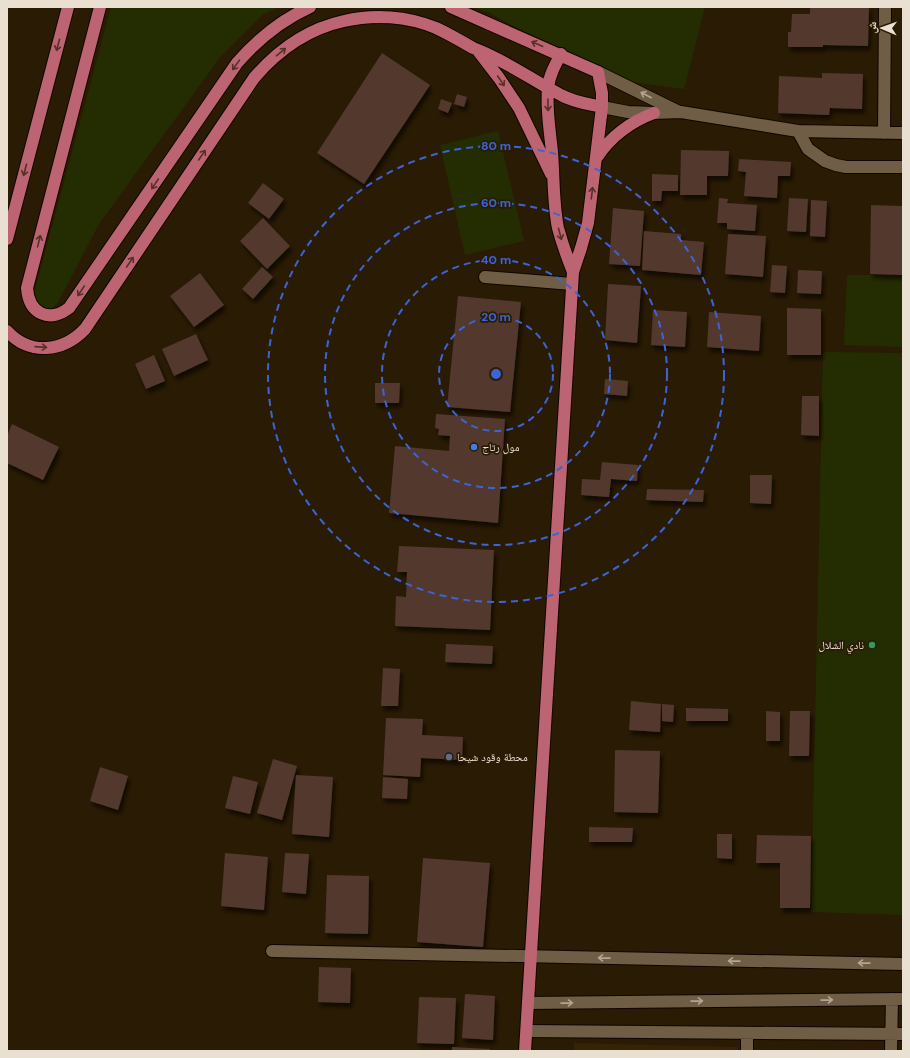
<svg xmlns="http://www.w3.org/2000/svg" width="910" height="1058" font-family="'DM Sans','Noto Naskh Arabic',sans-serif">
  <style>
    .built { fill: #362304 }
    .green { fill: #242d02 }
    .building { fill: #53372e; filter: url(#shadow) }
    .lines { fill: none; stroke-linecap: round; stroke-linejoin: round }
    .minor-casing { stroke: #120500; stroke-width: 14 }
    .major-casing { stroke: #120500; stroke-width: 14 }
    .minor { stroke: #6f5d45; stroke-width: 12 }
    .major { stroke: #bc6472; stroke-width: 12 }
    .oneway { stroke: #563125 }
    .oneway2 { stroke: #b3a593 }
    .ring { fill: none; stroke: #3c64d7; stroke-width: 2; stroke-dasharray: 7 5 }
    .shop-dot { fill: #3f7fe0; stroke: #2a1b04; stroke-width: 1.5 }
    .leisure-dot { fill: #2e9e5b; stroke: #2a1b04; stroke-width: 1.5 }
    .service-dot { fill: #5c6f8a; stroke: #2a1b04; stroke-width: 1.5 }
    .labels { text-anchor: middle; stroke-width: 3.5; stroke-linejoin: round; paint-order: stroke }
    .poi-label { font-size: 11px; fill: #eae0d2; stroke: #2a1b04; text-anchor: start }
    .centre { fill: #3c64d7; stroke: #2a1b04; stroke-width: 2 }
    .ring-label { font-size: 12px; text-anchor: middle; font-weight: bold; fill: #3c64d7; stroke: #2a1b04; stroke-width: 3.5; stroke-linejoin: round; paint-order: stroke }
  </style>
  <defs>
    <filter id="shadow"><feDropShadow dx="2.5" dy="4.5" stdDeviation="2" flood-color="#0009"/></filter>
  </defs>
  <rect width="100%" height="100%" fill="#2a1b04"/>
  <path class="built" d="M574 1043 738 1047V1051H574Z"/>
  <path class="green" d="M111 7H280L262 15 221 56 99 224 57 304 50 310 41 309 35 302V290Z
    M471 7H705L684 89 632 82 544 43 488 12Z
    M498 131 524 241 465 255 440 145Z
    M847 275H903V347L844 345Z
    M823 352 903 353V915L811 912Z"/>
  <path class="building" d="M810 7H869L868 46 823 45V47H788V32H791L792 14H810Z
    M382 53 430 85 364 184 317 153Z
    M822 73 863 74 862 109 830 108 829 115 778 113 779 76 822 78Z
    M457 94 467 97 464 107 454 104Z
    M441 99 452 103 448 113 438 109Z
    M681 150 729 151 728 176H707V195H680Z
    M739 159 791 162 790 176H778L777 198 744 196 746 172 738 171Z
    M652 174 678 175V191H662L661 201H652Z
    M263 183 284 199 269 219 248 203Z
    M719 198 728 199 727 203 757 205 755 231 727 229V223H717Z
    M789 198 808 199 806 232 787 231Z
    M811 200 827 201 825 237 810 236Z
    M871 205 903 206V275L870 274Z
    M613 208 644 211 640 266 609 264Z
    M263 218 290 246 267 269 240 241Z
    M644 231 681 234V240L704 242 701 275 642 270Z
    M728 234 766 236 763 277 725 274Z
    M772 265 787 266 785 293 770 292Z
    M262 267 273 277 253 299 242 289Z
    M798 270 822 271 821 294 797 293Z
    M200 273 224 305 194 327 170 296Z
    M608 284 641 286 637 343 605 340Z
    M458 296 521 302 510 412 447 407Z
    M787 308 821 309V355H787Z
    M653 310 687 312 685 347 651 345Z
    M709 312 761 316 759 351 707 347Z
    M196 334 208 360 174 376 162 349Z
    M154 355 165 381 146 389 135 364Z
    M605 379 628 381 627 396 604 394Z
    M375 383H400L399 403H375Z
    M802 396H819V436L801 435Z
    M436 414 505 419 498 523 389 513 395 446 449 451 450 436 438 435 439 429 435 428Z
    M12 424 59 447 43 480 7 463V436Z
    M602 462 638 465 637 481 611 479 609 497 581 495 582 479 600 480Z
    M750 475H772L771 504 750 503Z
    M647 489 704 490 703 502 646 500Z
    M399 546 494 550 490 630 395 626 396 596 406 597 407 572H397Z
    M446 644 493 646 492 664 445 662Z
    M383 668 400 669 398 706H381Z
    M631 701 661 704 660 732 629 730Z
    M662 704 674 705 673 722 662 721Z
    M686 708 728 709V721H686Z
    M766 711 780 712V741H766Z
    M790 711H810L809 756H789Z
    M386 718 423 719 422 735 463 737 462 760 421 758 420 777 383 775Z
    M615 750 660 751 658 813 614 812Z
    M273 759 297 766 282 820 257 813Z
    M100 767 128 776 118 810 90 801Z
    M296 775 333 777 329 837 292 834Z
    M233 776 258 782 250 814 225 808Z
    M383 777 408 779 407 799 382 798Z
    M589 827 633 828 632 842H589Z
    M717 834H732V859L717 858Z
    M757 835 811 836 810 908H780V863H756Z
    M225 853 268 857 264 910 221 906Z
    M285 853 309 854 306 894 282 892Z
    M423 858 490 863 483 947 417 942Z
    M327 875 369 876 368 934 325 933Z
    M319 967 351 968 350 1003 318 1002Z
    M465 994 495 996 493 1040 462 1038Z
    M419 997 456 998 454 1044 417 1043Z
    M452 1047 490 1049V1051H452Z"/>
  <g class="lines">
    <defs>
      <path id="minor" d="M598 72 679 112
        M602 107 628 112 654 113 681 112 798 131 903 133
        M798 131 808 149 825 161 836 165 846 167H903
        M884 133 885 7
        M485 277 572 284
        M272 951 903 964
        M528 1003 903 999
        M527 1031 903 1034
        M747 1051V1033
        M891 1051 892 999"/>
      <path id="major" d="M100 7 27 288C29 314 49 323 69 308L237 63C258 39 281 20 310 7
        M451 7 598 72 602 93V107L588 223 581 248 573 272 525 1051
        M479 52 499 78 519 108 551 174
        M561 54C555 65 549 76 548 88 546 110 550 131 552 152 554 177 553 204 558 228 562 243 567 257 573 272
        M597 157C612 135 630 122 654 113
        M7 239 68 7
        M7 331C30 356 63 352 85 329L254 78C278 50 307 29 344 21 374 14 407 16 436 28 449 34 461 41 473 48 481 51 488 54 495 58 518 69 539 84 561 95 573 102 588 104 602 107"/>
    </defs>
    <use href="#minor" class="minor-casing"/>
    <use href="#major" class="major-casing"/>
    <use href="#minor" class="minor"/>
    <use href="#major" class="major"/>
  </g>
  <defs><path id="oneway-shaft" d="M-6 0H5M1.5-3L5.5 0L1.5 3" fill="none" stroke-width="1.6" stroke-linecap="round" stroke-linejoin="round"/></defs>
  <g class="oneway">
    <use href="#oneway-shaft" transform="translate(537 44) rotate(-157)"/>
    <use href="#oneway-shaft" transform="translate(58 45) rotate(105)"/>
    <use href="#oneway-shaft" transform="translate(281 52) rotate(-39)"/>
    <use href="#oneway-shaft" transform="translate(236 65) rotate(126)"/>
    <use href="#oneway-shaft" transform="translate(501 81) rotate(56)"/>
    <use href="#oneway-shaft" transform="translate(548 105) rotate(89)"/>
    <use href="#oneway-shaft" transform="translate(202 155) rotate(-56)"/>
    <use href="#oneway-shaft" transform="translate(25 170) rotate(105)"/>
    <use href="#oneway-shaft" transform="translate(155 184) rotate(124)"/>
    <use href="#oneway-shaft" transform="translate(592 193) rotate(-83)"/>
    <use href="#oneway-shaft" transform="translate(560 234) rotate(75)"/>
    <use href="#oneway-shaft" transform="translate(39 241) rotate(-76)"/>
    <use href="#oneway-shaft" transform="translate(130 262) rotate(-56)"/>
    <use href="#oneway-shaft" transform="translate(81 291) rotate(124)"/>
    <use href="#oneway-shaft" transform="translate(41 347) rotate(4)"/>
  </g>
  <g class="oneway2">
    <use href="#oneway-shaft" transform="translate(646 95) rotate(-153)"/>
    <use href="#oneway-shaft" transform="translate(604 958) rotate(-179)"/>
    <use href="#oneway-shaft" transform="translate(734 961) rotate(-179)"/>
    <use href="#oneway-shaft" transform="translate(864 963) rotate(-179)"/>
    <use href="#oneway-shaft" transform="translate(827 1000) rotate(-1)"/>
    <use href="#oneway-shaft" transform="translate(697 1001) rotate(-1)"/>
    <use href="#oneway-shaft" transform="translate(567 1003) rotate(-1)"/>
  </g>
  <g class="ring">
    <circle cx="496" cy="374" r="57"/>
    <circle cx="496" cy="374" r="114"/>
    <circle cx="496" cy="374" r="171"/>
    <circle cx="496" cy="374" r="228"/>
  </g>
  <circle class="shop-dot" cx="474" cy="447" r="4"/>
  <circle class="leisure-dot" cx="872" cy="645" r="4"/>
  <circle class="service-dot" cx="449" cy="757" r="4"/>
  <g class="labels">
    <g class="poi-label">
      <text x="482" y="451">مول رتاج</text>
      <text x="864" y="649" text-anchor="end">نادي الشلال</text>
      <text x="457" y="761">محطة وقود شيحا</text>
    </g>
  </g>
  <circle cx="496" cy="374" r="6" class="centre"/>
  <g class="ring-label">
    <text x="496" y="150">80 m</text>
    <text x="496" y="207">60 m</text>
    <text x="496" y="264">40 m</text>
    <text x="496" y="321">20 m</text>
  </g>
  <rect width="910" height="1058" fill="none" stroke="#eae0d2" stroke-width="16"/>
  <g transform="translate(882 28) rotate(272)" stroke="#2a1b04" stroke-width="3" paint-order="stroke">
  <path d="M0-3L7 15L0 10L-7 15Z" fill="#eae0d2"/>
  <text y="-6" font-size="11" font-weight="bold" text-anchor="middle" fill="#eae0d2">ش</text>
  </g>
</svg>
